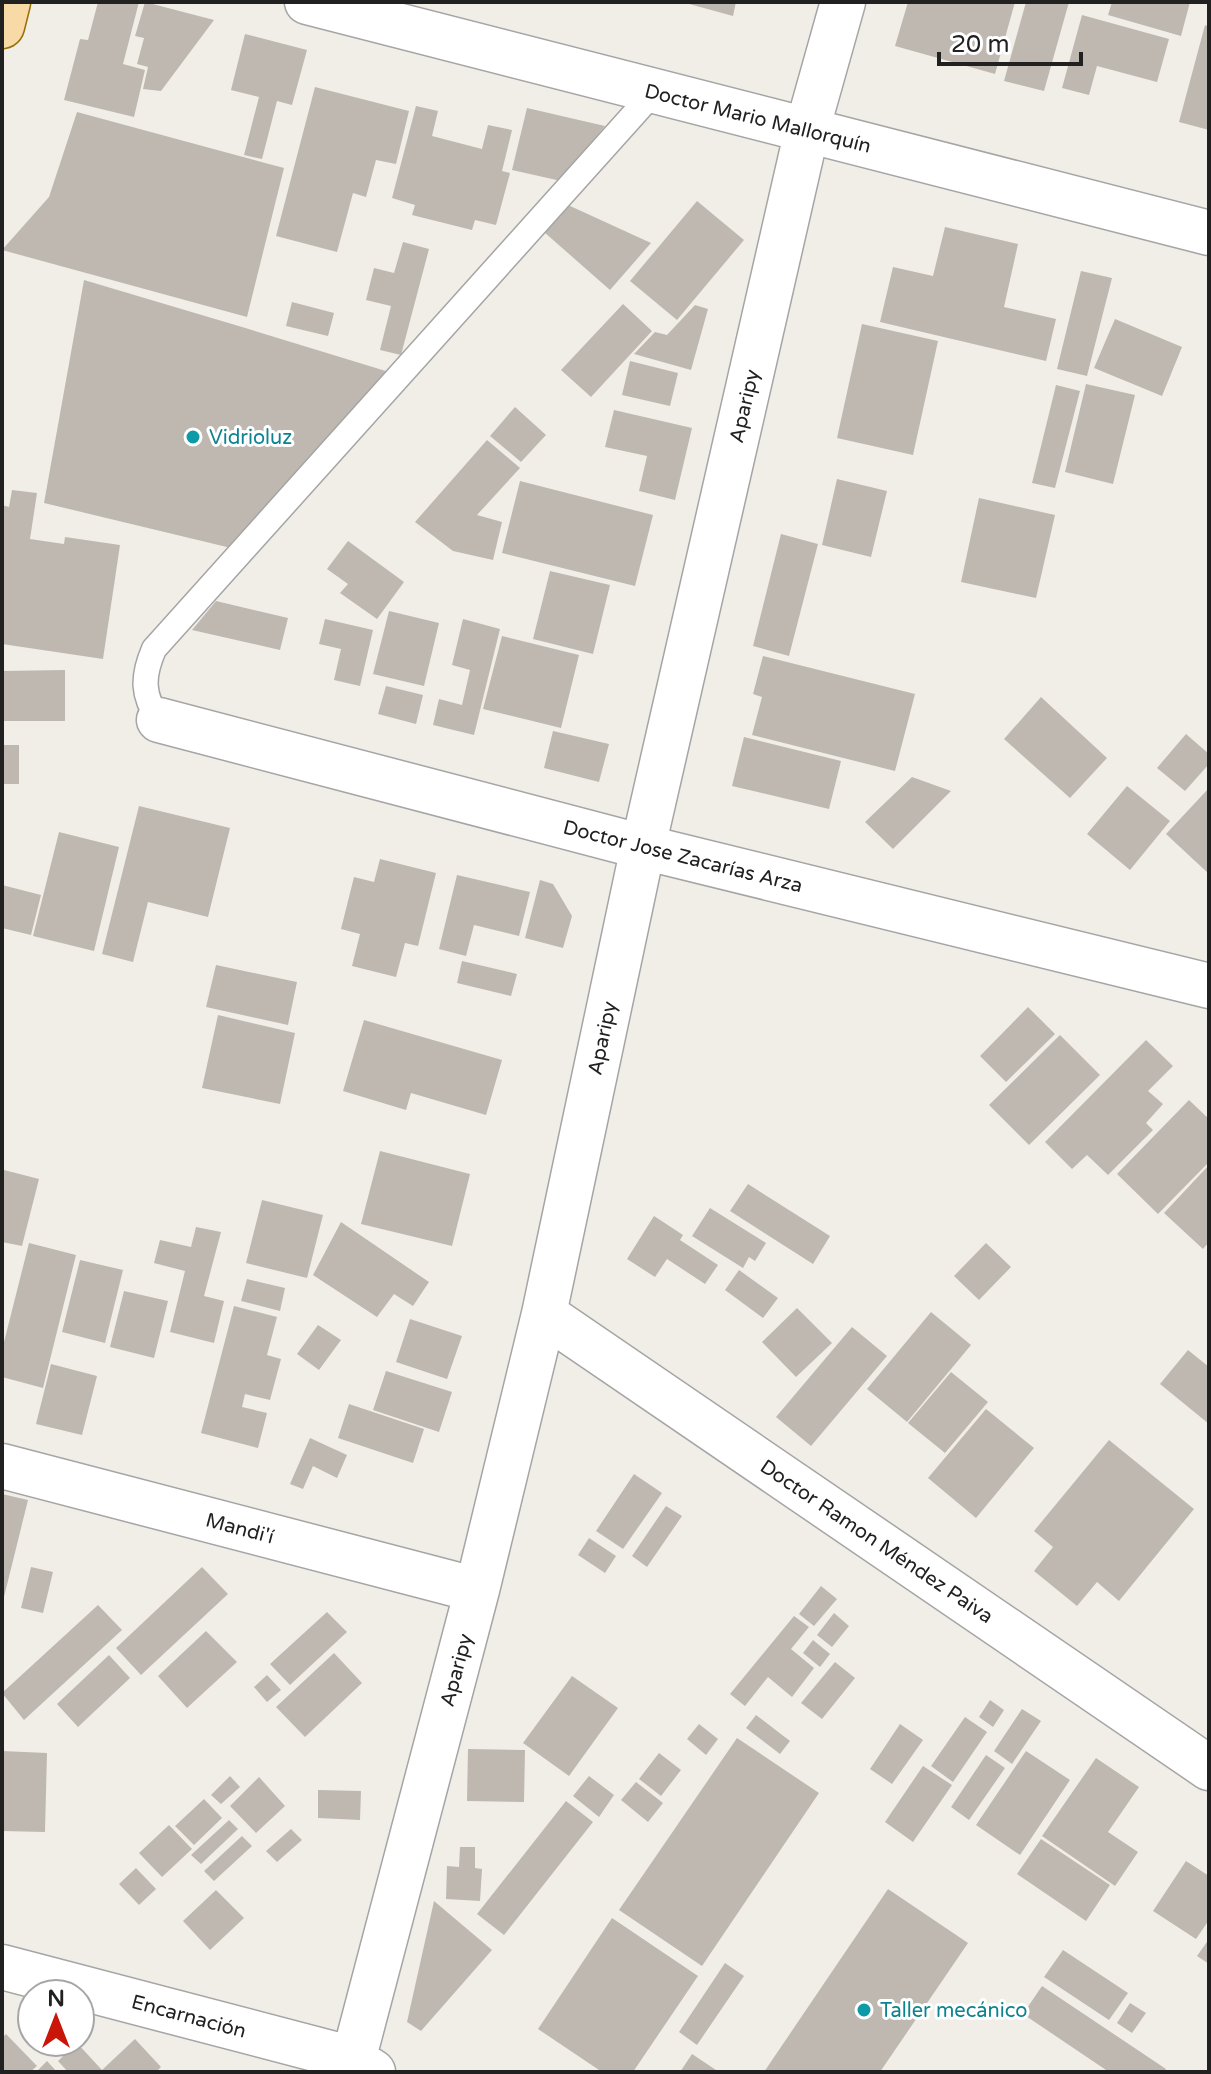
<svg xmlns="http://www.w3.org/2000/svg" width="1211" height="2074" font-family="'Varela Round',sans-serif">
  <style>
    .building { fill: #beb8b1 }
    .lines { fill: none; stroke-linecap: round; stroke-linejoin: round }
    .service-casing { stroke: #a5a5a5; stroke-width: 27 }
    .minor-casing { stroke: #a5a5a5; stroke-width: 47 }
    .primary-casing { stroke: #977007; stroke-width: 47 }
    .service { stroke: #fff; stroke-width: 24 }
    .minor { stroke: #fff; stroke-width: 44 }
    .primary { stroke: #f8daa6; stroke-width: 44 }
    .culture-dot { fill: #0f9aa8; stroke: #fff; stroke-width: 3 }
    .labels { text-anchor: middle; stroke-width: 6; stroke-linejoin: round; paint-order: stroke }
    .street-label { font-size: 20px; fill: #212121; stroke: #fff }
    .culture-label { font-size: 20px; fill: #0d838f; stroke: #fff; text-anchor: start }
  </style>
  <rect width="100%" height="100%" fill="#f1eee8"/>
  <path class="building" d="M98 2H139L123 64 145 70 134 117 64 100 80 39 88 40Z
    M145 2 214 20 161 91 143 89 148 67 137 64 144 38 135 36Z
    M682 2H736L733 16Z
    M908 2H1015L995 74 895 46Z
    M1026 2H1069L1044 91 1004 81Z
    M1112 2H1190L1181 36 1108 15Z
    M1082 15 1169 39 1157 82 1097 66 1089 95 1062 88Z
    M1205 25 1209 27V130L1179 122Z
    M245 34 307 50 292 105 277 101 262 159 244 155 259 97 231 90Z
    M315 87 409 111 396 164 376 160 366 197 353 193 337 252 276 236Z
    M416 106 438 111 432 136 482 149 488 125 512 130 502 171 510 173 496 225 475 220 472 230 412 215 415 205 392 198Z
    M527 108 605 126 561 181 512 170Z
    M77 112 284 168 247 317 2 250 49 197Z
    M697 201 744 240 677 320 630 281Z
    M568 205 651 243 610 290 544 232Z
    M945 227 1018 244 1004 307 1056 319 1046 361 880 322 893 267 933 276Z
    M403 242 429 249 401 355 380 350 391 306 366 300 374 268 394 273Z
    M1081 271 1112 278 1087 376 1057 369Z
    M84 280 242 327 389 372 231 548 44 503Z
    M292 302 334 313 328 336 286 326Z
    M623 304 652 331 591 397 561 370Z
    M695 305 708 309 691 370 634 354 655 332 667 335Z
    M1115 319 1182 347 1162 396 1094 368Z
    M862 324 938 341 913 455 837 438Z
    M630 361 678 373 670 406 622 395Z
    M1086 384 1135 395 1113 484 1065 472Z
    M1056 385 1080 391 1055 488 1032 483Z
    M515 407 546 435 521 462 490 436Z
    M614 410 692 428 675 500 639 491 647 456 605 447Z
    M487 440 520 468 477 515 502 522 493 560 453 551 415 522Z
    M837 479 887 491 871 557 822 545Z
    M520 481 653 515 635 586 502 553Z
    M12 490 37 493 30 539 64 544 65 537 120 545 103 659 2 644V505L9 507Z
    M979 498 1055 515 1036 598 961 582Z
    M781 534 818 544 789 656 753 646Z
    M348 541 404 582 377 619 340 593 348 584 327 569Z
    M550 571 610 585 593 654 533 639Z
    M216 601 288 618 280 650 192 630Z
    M389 611 439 623 424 686 373 674Z
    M325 619 373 630 360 686 334 680 341 649 319 644Z
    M463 619 500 629 474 735 433 725 439 699 462 705 470 670 452 665Z
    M502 636 579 655 561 728 483 709Z
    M763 656 915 694 895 771 752 735 762 697 753 694Z
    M65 670V721H2V671Z
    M386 686 423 695 416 724 378 714Z
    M1041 697 1107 758 1070 798 1004 739Z
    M553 731 609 744 599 782 544 768Z
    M1186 734 1209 754V764L1185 791 1157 768Z
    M744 737 841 761 829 809 732 786Z
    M2 745H19V784H2Z
    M912 777 951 791 893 849 865 822Z
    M1127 786 1170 821 1130 870 1087 834Z
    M1209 788V874L1166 834Z
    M139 806 230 828 208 917 148 902 133 962 102 954Z
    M59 832 119 847 94 951 33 936Z
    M380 859 436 873 418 946 405 943 396 977 352 966 360 934 341 929 354 877 374 882Z
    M457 875 530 892 519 936 474 925 466 956 439 949Z
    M540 880 553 884 572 916 563 948 525 938Z
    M2 885 41 895 31 935 2 928Z
    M462 961 517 974 511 996 457 983Z
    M216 965 297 982 288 1025 206 1007Z
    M1028 1007 1055 1034 1006 1082 980 1056Z
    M218 1015 295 1033 280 1104 202 1088Z
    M364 1020 502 1060 486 1115 411 1093 406 1110 343 1091Z
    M1060 1035 1100 1075 1029 1145 989 1105Z
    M1146 1040 1173 1066 1148 1091 1163 1104 1146 1123 1153 1130 1108 1175 1087 1155 1072 1169 1045 1142Z
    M1189 1100 1209 1119V1162L1158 1214 1117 1174Z
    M380 1151 470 1174 452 1246 361 1224Z
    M1209 1165V1242L1203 1249 1164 1213Z
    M4 1170 39 1179 22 1246 2 1242Z
    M748 1184 830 1236 813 1264 730 1211Z
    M262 1200 323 1215 307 1278 246 1263Z
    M710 1208 766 1243 755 1261 749 1257 743 1268 692 1236Z
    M654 1216 683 1235 680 1240 718 1265 705 1284 667 1259 655 1277 627 1259Z
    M341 1222 429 1282 413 1306 394 1294 377 1317 313 1275Z
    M196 1227 221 1232 204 1296 224 1301 214 1343 170 1332 185 1271 154 1263 160 1240 191 1247Z
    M29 1243 76 1255 43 1388 2 1377V1350Z
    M986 1243 1011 1267 979 1300 954 1276Z
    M80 1260 123 1270 105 1343 62 1332Z
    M739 1270 778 1298 763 1318 725 1290Z
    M247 1279 285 1288 280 1311 241 1301Z
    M124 1291 168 1301 154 1358 110 1347Z
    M234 1306 277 1317 267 1355 281 1359 270 1400 245 1394 242 1407 267 1413 258 1448 201 1433Z
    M797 1308 832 1343 796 1377 762 1342Z
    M931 1312 971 1345 907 1422 867 1389Z
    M410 1319 462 1336 447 1379 396 1362Z
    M318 1325 341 1340 319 1370 297 1354Z
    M852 1327 887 1356 811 1446 776 1417Z
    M1188 1350 1209 1367V1424L1160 1384Z
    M51 1364 97 1376 82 1435 36 1424Z
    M386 1371 452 1392 439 1432 373 1410Z
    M951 1372 988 1402 945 1453 908 1423Z
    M349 1404 424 1429 413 1463 338 1438Z
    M986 1409 1034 1448 976 1518 928 1478Z
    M310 1438 347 1455 337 1478 313 1466 303 1489 290 1484Z
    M1109 1440 1194 1509 1119 1601 1097 1582 1077 1606 1034 1571 1053 1547 1034 1531Z
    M634 1474 662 1493 623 1549 596 1531Z
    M2 1494 28 1500 3 1601H2Z
    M666 1506 682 1516 647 1567 632 1556Z
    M589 1538 616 1556 605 1573 578 1555Z
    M31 1567 53 1572 43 1613 21 1608Z
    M202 1567 228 1594 141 1675 116 1648Z
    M821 1586 837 1599 814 1626 799 1614Z
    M98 1605 122 1630 24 1720 2 1693Z
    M327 1612 347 1632 290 1685 270 1664Z
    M834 1613 849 1626 832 1647 817 1635Z
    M794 1616 809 1627 791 1649 814 1668 792 1697 768 1677 745 1706 730 1694Z
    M206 1631 237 1662 187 1708 158 1676Z
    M813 1640 830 1654 820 1667 803 1653Z
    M334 1653 362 1683 305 1737 276 1707Z
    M109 1655 130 1678 78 1727 57 1704Z
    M835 1662 855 1678 822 1719 801 1703Z
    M267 1675 281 1690 267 1702 254 1687Z
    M572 1676 618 1708 569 1776 523 1743Z
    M990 1700 1004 1710 993 1727 979 1717Z
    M1022 1709 1041 1721 1012 1764 994 1751Z
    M756 1715 790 1741 780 1754 746 1728Z
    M965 1717 987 1732 953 1782 931 1766Z
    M699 1724 718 1739 706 1755 687 1739Z
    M900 1724 923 1740 892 1784 870 1769Z
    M737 1738 819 1793 702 1966 619 1910Z
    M468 1749 525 1750 524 1802 467 1801Z
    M2 1751 47 1753 45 1832 2 1831Z
    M1026 1751 1070 1780 1020 1855 976 1825Z
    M659 1753 681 1770 661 1796 639 1779Z
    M986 1755 1005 1768 969 1820 951 1807Z
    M1096 1758 1139 1787 1108 1832 1138 1852 1115 1886 1042 1836Z
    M923 1766 952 1785 913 1842 885 1822Z
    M230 1776 240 1787 221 1804 211 1795Z
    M589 1776 614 1795 599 1817 573 1796Z
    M259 1777 285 1806 256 1833 230 1806Z
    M636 1782 663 1803 648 1822 621 1800Z
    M318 1790 361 1791 360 1820 318 1818Z
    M204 1799 222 1818 194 1845 175 1826Z
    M566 1801 593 1822 504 1935 477 1914Z
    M229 1820 238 1829 201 1864 191 1855Z
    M169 1825 192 1849 162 1877 139 1853Z
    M291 1829 302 1840 277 1862 266 1851Z
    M242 1836 252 1846 214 1881 204 1871Z
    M1041 1839 1110 1885 1086 1921 1017 1874Z
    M460 1847H475V1868L482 1869 480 1901 446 1899 447 1866 459 1867Z
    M1186 1861 1209 1876V1920L1196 1939 1153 1911Z
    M136 1868 156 1889 139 1905 119 1884Z
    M888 1889 968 1943 880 2072H764Z
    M216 1890 244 1918 210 1950 183 1921Z
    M434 1901 492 1950 421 2031 407 2022Z
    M612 1918 698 1976 633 2072H602L538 2029Z
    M1209 1939V1964L1197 1956Z
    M1063 1950 1128 1993 1109 2020 1044 1977Z
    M725 1963 744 1976 697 2045 679 2032Z
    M1042 1986 1166 2069 1164 2072H1109L1023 2014Z
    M1130 2003 1146 2013 1132 2033 1117 2023Z
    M6 2034 37 2066 30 2072H2V2038Z
    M135 2039 161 2067 156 2072H68L58 2061 77 2043 102 2070Z
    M692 2054 719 2072H680Z
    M47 2061 57 2072H36Z"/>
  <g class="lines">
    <defs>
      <path id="service" d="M159 720C142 695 142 677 154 649L654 92"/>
      <path id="minor" d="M307 2 1209 233
        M159 720 643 847 1209 986
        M544 1314 1209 1768
        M2 1466 477 1590
        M2 1967 353 2059 373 2072
        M350 2072 477 1590 544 1314 643 847 807 130 843 2"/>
      <path id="primary" d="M2 26 8 2"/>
    </defs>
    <use href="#service" class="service-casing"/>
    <use href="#minor" class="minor-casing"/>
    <use href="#primary" class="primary-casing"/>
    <use href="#service" class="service"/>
    <use href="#minor" class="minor"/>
    <use href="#primary" class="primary"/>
  </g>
  <g class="culture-dot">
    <circle cx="193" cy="437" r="8"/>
    <circle cx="864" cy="2010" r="8"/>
  </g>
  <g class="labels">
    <g class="street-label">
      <text transform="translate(758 118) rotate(14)" y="7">Doctor Mario Mallorquín</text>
      <text transform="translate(744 406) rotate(-77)" y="7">Aparipy</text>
      <text transform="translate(683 856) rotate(14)" y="7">Doctor Jose Zacarías Arza</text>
      <text transform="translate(602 1038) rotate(-78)" y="7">Aparipy</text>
      <text transform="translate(240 1528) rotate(15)" y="7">Mandi'í</text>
      <text transform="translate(877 1541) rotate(34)" y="7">Doctor Ramon Méndez Paiva</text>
      <text transform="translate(456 1670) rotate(-75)" y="7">Aparipy</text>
      <text transform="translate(189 2016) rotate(15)" y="7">Encarnación</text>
    </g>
    <g class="culture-label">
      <text x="209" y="444">Vidrioluz</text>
      <text x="880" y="2017">Taller mecánico</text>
    </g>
  </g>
  <rect width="1211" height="2074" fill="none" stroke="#212121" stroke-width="8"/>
  <g transform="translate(56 2018)"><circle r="38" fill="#ffffff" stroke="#a6a6a6" stroke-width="2"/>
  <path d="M0-6L14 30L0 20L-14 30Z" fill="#c91609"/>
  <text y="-12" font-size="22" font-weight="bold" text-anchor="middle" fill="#212121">N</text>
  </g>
  <path d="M939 52v12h142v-12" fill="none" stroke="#212121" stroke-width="4"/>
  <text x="951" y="52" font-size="24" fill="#212121" stroke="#ffffff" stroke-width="6" paint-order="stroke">20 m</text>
</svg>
